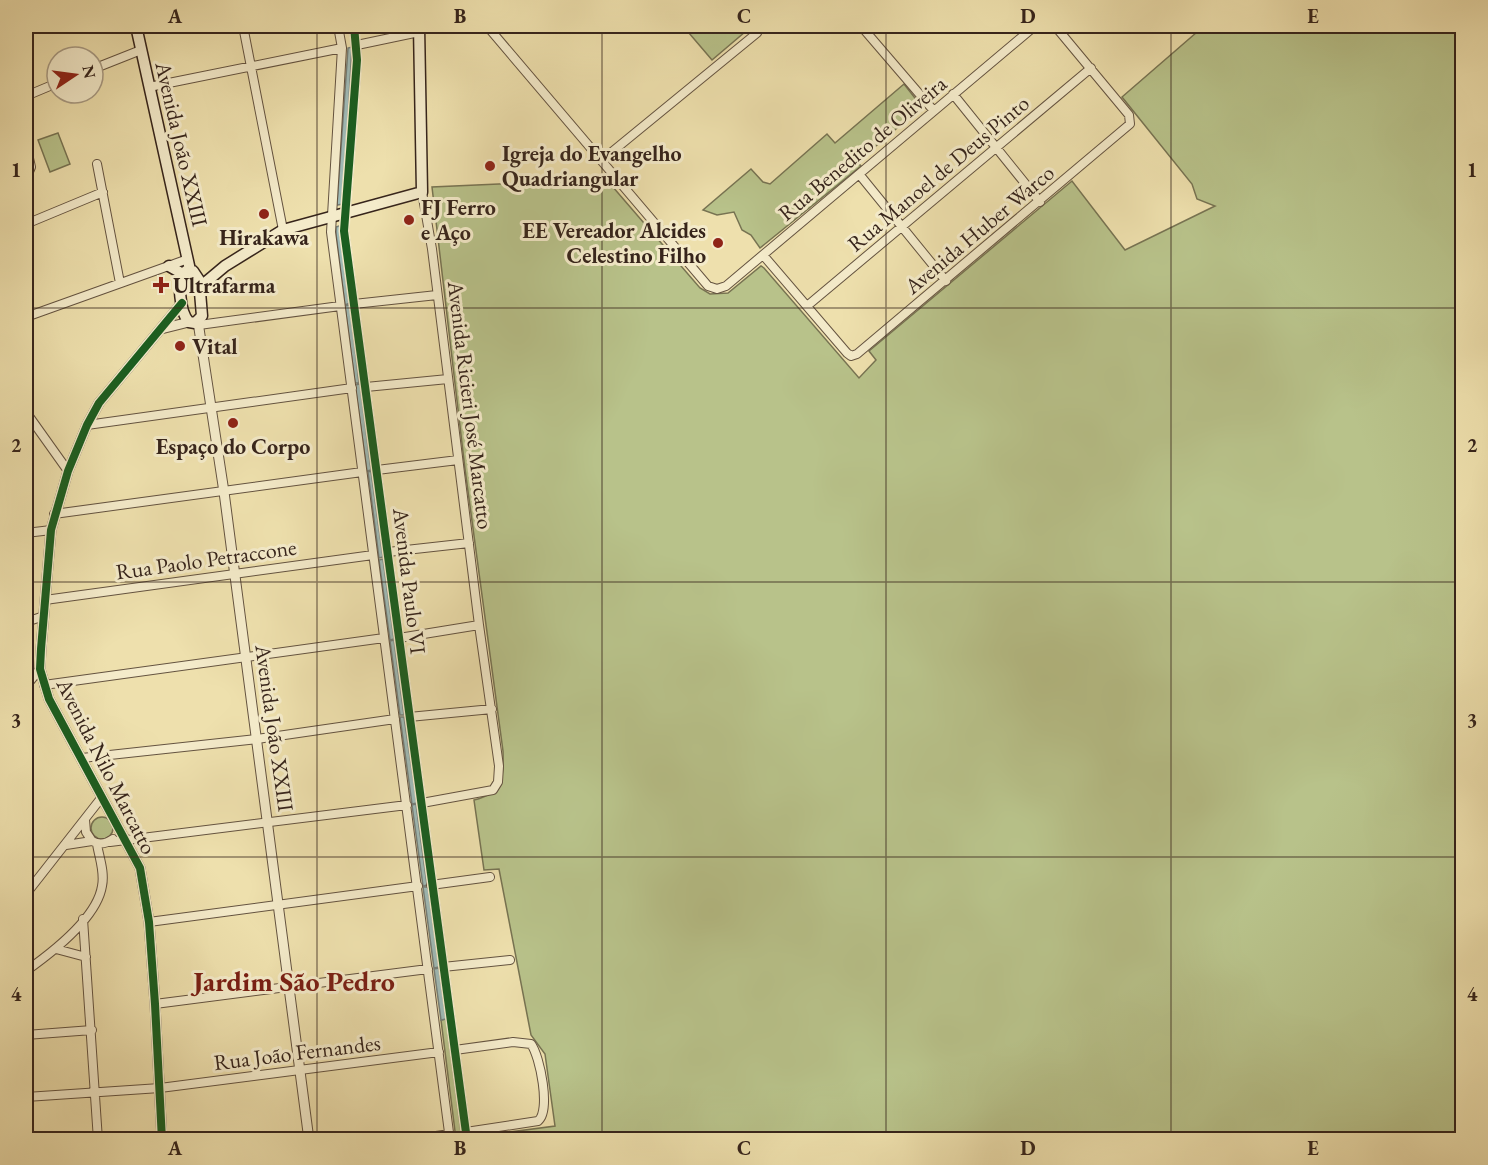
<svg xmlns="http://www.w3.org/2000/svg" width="1488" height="1165" font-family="'EB Garamond',serif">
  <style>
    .green { fill: #b8c28a; stroke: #777352; stroke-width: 1.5 }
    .water { fill: #9fbab6; stroke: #757e78; stroke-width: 1.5 }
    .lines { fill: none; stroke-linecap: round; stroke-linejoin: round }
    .minor-casing { stroke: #645340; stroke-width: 10 }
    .tertiary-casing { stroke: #645340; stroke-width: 11 }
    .secondary-casing { stroke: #36241b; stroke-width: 13 }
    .minor { stroke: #f4ebca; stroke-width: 8 }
    .tertiary { stroke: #f4ebca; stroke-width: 9 }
    .secondary { stroke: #f4ebca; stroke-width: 10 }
    .cycleway-casing { stroke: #f4ebca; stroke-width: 11 }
    .cycleway { stroke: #1b5e20; stroke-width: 8 }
    .grid { fill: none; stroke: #36241b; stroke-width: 1.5; stroke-opacity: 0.55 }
    .poi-dot { fill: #8f2418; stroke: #f4ebca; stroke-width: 2 }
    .labels { text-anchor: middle; stroke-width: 6; stroke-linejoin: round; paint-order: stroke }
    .street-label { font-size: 22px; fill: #36241b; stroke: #f4ebca }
    .poi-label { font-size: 22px; font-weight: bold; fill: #36241b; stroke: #f4ebca; text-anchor: start }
    .district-label { font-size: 28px; font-weight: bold; fill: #7a1f14; stroke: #f4ebca }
    .neatline { fill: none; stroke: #36241b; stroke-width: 2 }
    .grid-label { font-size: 20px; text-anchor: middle; font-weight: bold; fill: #36241b }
  </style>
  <rect width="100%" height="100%" fill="#eee0ad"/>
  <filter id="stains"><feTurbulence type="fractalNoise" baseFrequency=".00333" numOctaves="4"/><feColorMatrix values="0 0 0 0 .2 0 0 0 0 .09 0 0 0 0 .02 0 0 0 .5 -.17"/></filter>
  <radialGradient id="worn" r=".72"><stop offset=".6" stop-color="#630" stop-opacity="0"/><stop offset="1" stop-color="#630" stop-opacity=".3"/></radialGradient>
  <path class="green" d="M683 26H752L712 60Z
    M1204 26H1462V1139H511L510 1132 555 1126 545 1054 531 1035 499 869 484 870 474 800C503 793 504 779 503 751L465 469 432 187 606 179 700 288 710 294 728 293 761 266 764 268 859 378 876 360 869 351 1072 181 1125 250 1215 206 1197 199 1192 184 1122 97Z
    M904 84 922 107 857 162 861 166 760 248 751 235 742 230 734 212 717 215 703 210 751 169 763 182 770 184 827 134 835 143Z
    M58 133 70 164 50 172 38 140Z
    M91 828a11 11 0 1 1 22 0a11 11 0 1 1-22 0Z
    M446 1019 461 1132 462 1139H456L441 1020Z"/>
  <path class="water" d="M352 47 343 204 337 205 348 48Z
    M342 225 350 303 345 305 336 234V227Z
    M350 305 359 383H355L345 306Z
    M360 384 371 470 367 471 355 385Z
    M371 471 383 557 379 558 368 472Z
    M383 559 394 639 390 640 379 560Z
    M394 640 404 715H400L390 641Z
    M400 717H404L417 803 412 804Z
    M416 804 427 885 423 886 412 805Z
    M423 887H428L439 967 434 968Z
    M439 968 446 1019 441 1020 434 969Z"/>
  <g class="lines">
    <defs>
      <path id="minor" d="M243 26 283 230
        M338 26 342 48 331 232 450 1140
        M354 26 357 60 344 231 467 1140
        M487 26 708 286 717 289 726 286 1035 26
        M861 26 934 111
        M26 30 34 26
        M357 45 419 32
        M93 69 141 50
        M149 87 342 48
        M953 94 1040 202
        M26 96 57 83
        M26 145 31 167 26 179
        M602 160 757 33 760 26
        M97 164 120 283
        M859 174 946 281
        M26 224 103 192
        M763 255 847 353 851 356 857 354 1130 124 1129 115 1055 26
        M354 304 437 295
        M807 306 1091 68
        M26 317 188 259
        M199 325 340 306
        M366 387 448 379
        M26 412 68 471
        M87 425 352 388
        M377 470 458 460
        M54 514 362 472
        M26 533 51 530
        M388 552 469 543
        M45 600 373 555
        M26 622 44 616
        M399 638 479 625
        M44 685 384 638
        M26 686 40 669
        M409 717 492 709
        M82 758 257 739 395 719
        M422 803 493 790 498 782 499 766 479 625 432 249 422 192
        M85 820 86 832 92 841
        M110 842 407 805
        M66 845 92 841C99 845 106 844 113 839
        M431 885 490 877
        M26 894 102 797
        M83 919 98 1140
        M149 922 418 886
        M56 949 86 957
        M443 967 510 960
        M26 971C50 954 97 918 102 886 105 872 99 857 97 844
        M155 1004 428 969
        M26 1035 92 1030
        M455 1050 513 1042 531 1044C540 1056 551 1111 538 1121L466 1132
        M26 1097 160 1088 439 1052
        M408 1140 450 1134"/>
      <path id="tertiary" d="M198 322 224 492 309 1140
        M161 329 189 322
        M162 1140 155 1004 149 922 140 868 49 699 40 669 41 649 51 530 68 471 87 425 99 403 182 303"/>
      <path id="secondary" d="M136 26 190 270
        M169 266 183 274
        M186 271H193L199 280 202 316 195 323 189 322C180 313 176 280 186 271Z
        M200 287 225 266 283 230 422 192 419 26"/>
    </defs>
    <use href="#minor" class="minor-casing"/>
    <use href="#tertiary" class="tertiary-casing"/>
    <use href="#secondary" class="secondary-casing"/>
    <use href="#minor" class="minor"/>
    <use href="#tertiary" class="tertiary"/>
    <use href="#secondary" class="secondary"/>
    <defs>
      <path id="cycleway" d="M354 26 357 60 344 231 467 1140
        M162 1140 155 1004 149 922 140 868 49 699 40 669 41 649 51 530 68 471 87 425 99 403 182 303"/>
    </defs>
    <use href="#cycleway" class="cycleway-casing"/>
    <use href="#cycleway" class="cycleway"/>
  </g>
  <path class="grid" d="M317 26V1140M602 26V1140M886 26V1140M1171 26V1140M26 308H1462M26 582H1462M26 857H1462"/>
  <g class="poi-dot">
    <circle cx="490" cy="166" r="6"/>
    <circle cx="264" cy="214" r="6"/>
    <circle cx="409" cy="220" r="6"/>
    <circle cx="718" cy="243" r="6"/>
    <path d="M158 276h6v6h6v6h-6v6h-6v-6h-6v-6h6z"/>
    <circle cx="180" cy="346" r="6"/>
    <circle cx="233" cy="423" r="6"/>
  </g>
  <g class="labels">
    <g class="street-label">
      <text transform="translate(182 144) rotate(77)" y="8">Avenida João XXIII</text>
      <text transform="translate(862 148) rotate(-40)" y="8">Rua Benedito de Oliveira</text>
      <text transform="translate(938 173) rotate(-40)" y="8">Rua Manoel de Deus Pinto</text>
      <text transform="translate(979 229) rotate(-40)" y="8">Avenida Huber Warco</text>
      <text transform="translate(471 405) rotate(83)" y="8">Avenida Ricieri José Marcatto</text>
      <text transform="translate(206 559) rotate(-8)" y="8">Rua Paolo Petraccone</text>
      <text transform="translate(410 581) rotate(83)" y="8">Avenida Paulo VI</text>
      <text transform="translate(275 728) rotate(82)" y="8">Avenida João XXIII</text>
      <text transform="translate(107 766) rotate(63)" y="8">Avenida Nilo Marcatto</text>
      <text transform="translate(297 1052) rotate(-7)" y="8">Rua João Fernandes</text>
    </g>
    <g class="poi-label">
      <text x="502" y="161">Igreja do Evangelho<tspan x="502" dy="25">Quadriangular</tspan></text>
      <text x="421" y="215">FJ Ferro<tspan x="421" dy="25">e Aço</tspan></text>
      <text x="706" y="238" text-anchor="end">EE Vereador Alcides<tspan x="706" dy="25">Celestino Filho</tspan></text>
      <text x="264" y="245" text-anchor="middle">Hirakawa</text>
      <text x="173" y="293">Ultrafarma</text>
      <text x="192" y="354">Vital</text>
      <text x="233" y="454" text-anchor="middle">Espaço do Corpo</text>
    </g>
    <g class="district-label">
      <text x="294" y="991">Jardim São Pedro</text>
    </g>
  </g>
  <rect width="1488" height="1165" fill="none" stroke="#eee0ad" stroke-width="66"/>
  <g transform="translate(75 75) rotate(77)"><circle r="28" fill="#f4ebca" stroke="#a89b84" stroke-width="1.5"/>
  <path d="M0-4.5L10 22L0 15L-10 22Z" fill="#8f2418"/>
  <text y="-9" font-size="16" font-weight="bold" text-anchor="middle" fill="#36241b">N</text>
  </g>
  <rect x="33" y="33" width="1422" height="1099" class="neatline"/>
  <g class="grid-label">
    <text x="175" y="23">A</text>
    <text x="460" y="23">B</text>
    <text x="744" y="23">C</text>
    <text x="1028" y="23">D</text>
    <text x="1313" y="23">E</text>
    <text x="16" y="177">1</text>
    <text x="1472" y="177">1</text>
    <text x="16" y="452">2</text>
    <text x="1472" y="452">2</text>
    <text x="16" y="727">3</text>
    <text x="1472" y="727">3</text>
    <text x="16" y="1001">4</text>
    <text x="1472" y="1001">4</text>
    <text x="175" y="1155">A</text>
    <text x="460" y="1155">B</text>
    <text x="744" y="1155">C</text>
    <text x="1028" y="1155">D</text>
    <text x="1313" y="1155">E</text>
  </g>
  <rect width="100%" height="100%" filter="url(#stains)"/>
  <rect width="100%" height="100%" fill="url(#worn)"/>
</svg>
